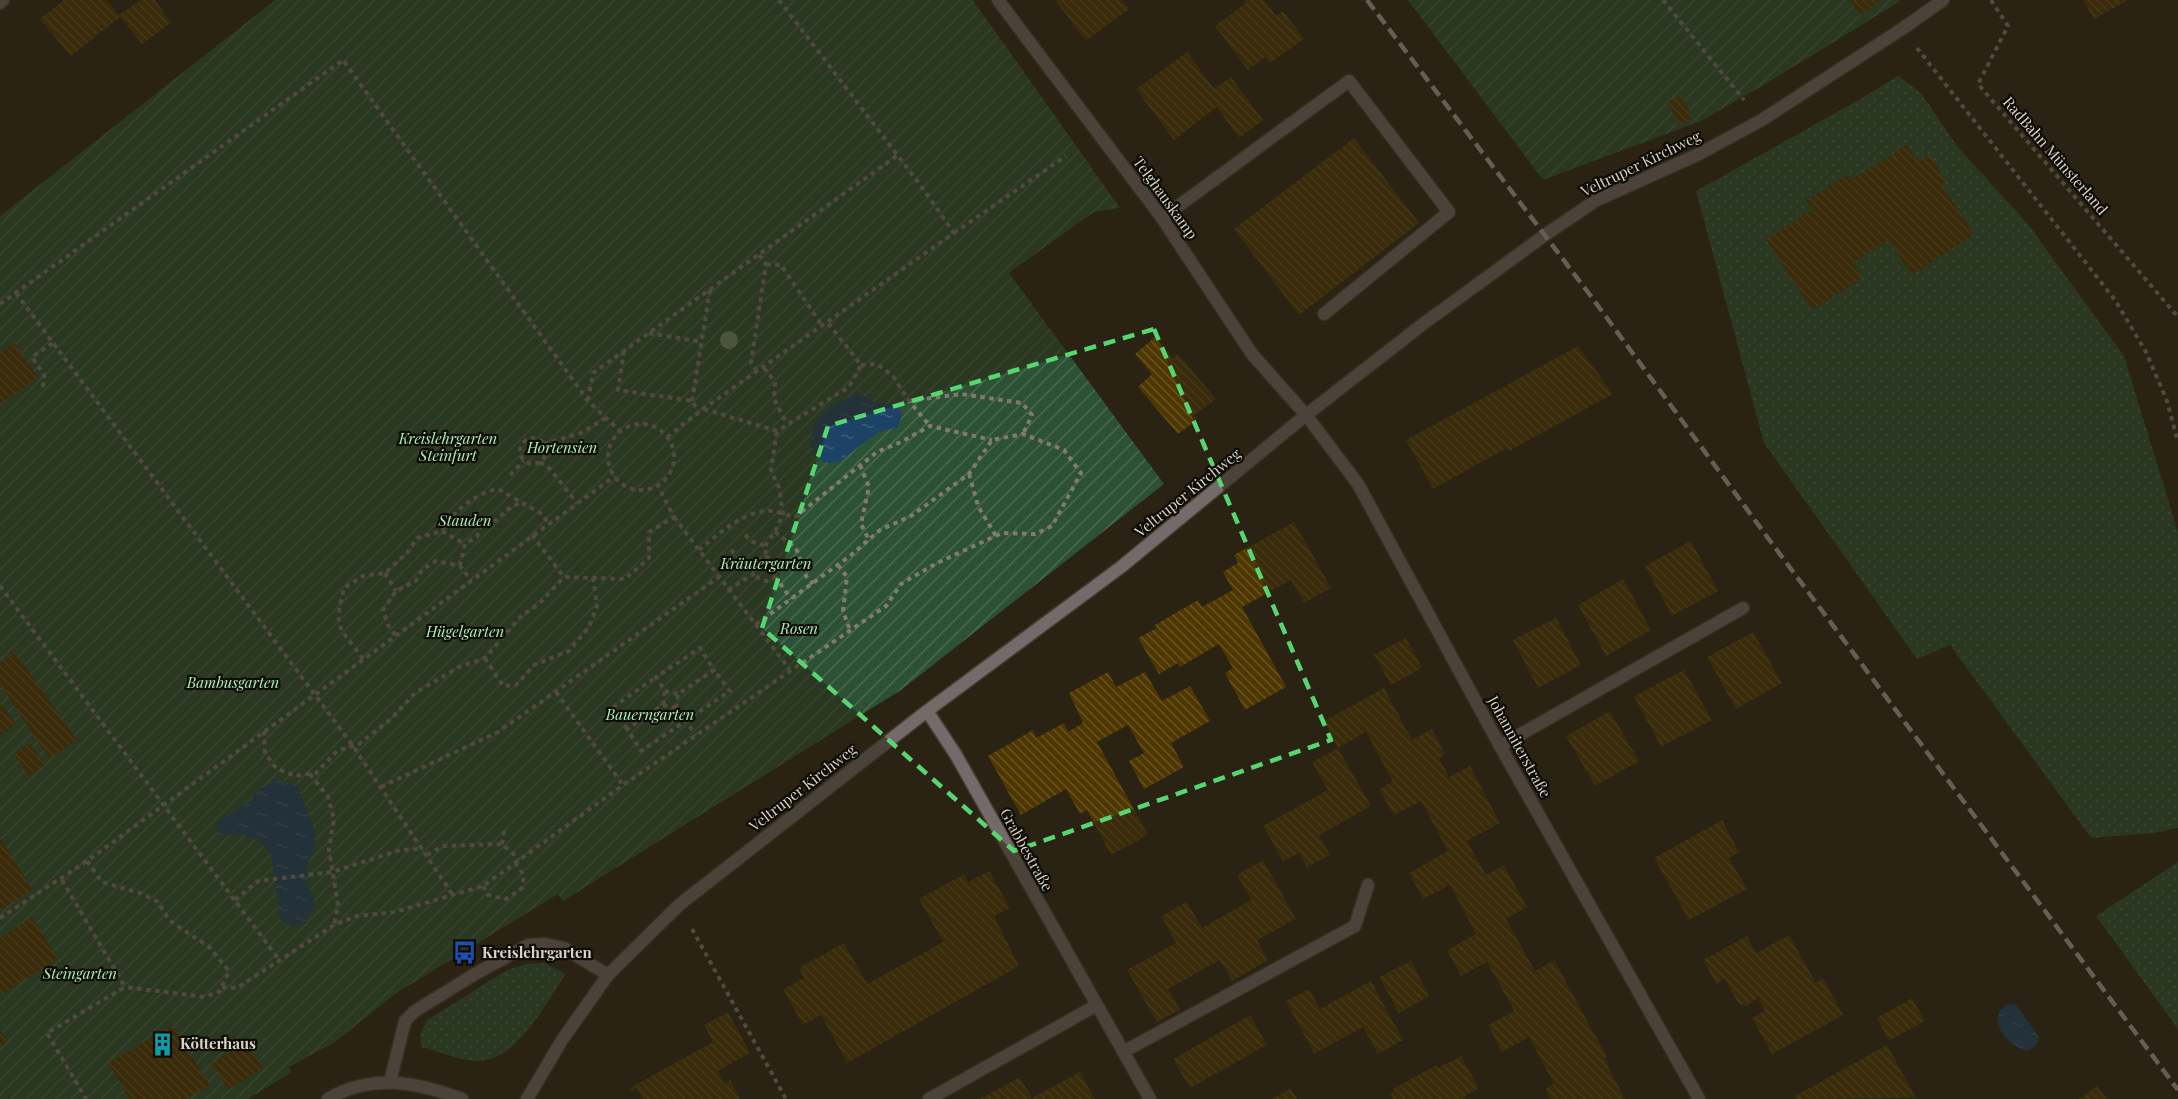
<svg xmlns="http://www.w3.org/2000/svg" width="2178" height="1099" font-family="'Playfair Display',serif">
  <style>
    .grass { fill: url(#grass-dots) }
    .garden { fill: url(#garden-furrows) }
    .water { fill: url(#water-ripples) }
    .building { fill: url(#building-back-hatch) }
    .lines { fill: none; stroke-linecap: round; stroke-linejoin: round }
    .service-casing { stroke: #463e30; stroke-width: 15 }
    .minor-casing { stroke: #463e30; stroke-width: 15 }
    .path { stroke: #817b6f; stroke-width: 4; stroke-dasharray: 4.5 4.5; stroke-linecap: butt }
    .service { stroke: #746a69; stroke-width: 12 }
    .minor { stroke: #746a69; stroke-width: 12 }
    .rail { stroke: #ada79d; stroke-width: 4.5; stroke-dasharray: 12 6; stroke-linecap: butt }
    .tree { fill: #71936d }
    .marked { fill: none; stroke: #57d570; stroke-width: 4.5; stroke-dasharray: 12 8; stroke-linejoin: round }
    .labels { text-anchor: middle; stroke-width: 4.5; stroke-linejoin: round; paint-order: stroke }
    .street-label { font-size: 15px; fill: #d8d3ca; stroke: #0f0c06 }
    .park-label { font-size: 15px; font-style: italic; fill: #abf0b7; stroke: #0f0c06 }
    .poi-label { font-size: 15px; font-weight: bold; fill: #d8d3ca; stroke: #0f0c06; text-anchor: start }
  </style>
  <defs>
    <pattern id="grass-dots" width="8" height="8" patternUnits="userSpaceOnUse" patternTransform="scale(1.5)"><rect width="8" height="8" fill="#2c5134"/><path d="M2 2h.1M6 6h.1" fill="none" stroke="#4a6950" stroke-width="1.8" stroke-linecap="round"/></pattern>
    <pattern id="garden-furrows" width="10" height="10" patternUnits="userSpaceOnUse" patternTransform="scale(1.5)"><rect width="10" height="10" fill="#2c5134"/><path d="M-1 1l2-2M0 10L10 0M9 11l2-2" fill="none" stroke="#4a6950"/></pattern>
    <pattern id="water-ripples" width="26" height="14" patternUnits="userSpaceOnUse" patternTransform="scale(1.5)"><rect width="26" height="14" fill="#1c4366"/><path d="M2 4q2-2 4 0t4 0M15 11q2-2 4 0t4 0" fill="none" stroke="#3c5d7b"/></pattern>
    <pattern id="building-back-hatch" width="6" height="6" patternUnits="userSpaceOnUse" patternTransform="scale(1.5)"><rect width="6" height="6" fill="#4e3700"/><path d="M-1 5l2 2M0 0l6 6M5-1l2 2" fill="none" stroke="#675324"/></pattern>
  </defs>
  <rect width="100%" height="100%" fill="#2a2213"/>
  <path class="grass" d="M1898 76 1921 93 1957 146 2027 223 2124 356 2178 532V828L2154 833 2091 838 1950 645 1917 659 1764 443 1696 191 1862 98Z
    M2178 862V1029L2096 916Z
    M545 963 566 974C546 1003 516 1063 476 1061 458 1060 438 1051 421 1047L420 1034 427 1020 507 970 526 964Z"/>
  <path class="garden" d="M275 0H973L1120 208 1094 212 1009 273 1164 484 901 690 563 901 558 894 395 994 335 1042 289 1067 292 1072 248 1099H0V216Z
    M1408 0H1898L1899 2 1762 86 1701 121 1543 180Z"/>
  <path class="water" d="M858 392 873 402 893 405 895 402 902 415 898 427 878 432 839 462 824 463 811 447 810 439 818 419 828 409Z
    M275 779 297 786 315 831 314 849 307 865 306 880 315 905 306 923 292 927 280 919 272 856 260 841 246 835H219L216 829 218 822 254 798 252 795Z
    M2008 1004 2016 1005 2039 1037 2036 1046 2027 1051C2008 1047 1983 1017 2008 1004Z"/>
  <path class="building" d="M64 0H107L119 15 141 0H155L171 23 142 44 120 17 71 56 40 19Z
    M1055 0H1122L1129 9 1086 41Z
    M1244 0H1264L1276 16 1283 11 1304 39 1270 63 1265 57 1248 70 1215 26 1246 3Z
    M1849 0H1880L1861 15Z
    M2083 0H2128L2094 19Z
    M1187 52 1214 89 1231 77 1263 120 1239 138 1217 107 1174 140 1136 89Z
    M1681 95 1693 118 1679 125 1667 102Z
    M1354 138 1419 223 1299 315 1234 229Z
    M1907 145 1918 162 1930 155 1946 182 1942 184 1974 235 1911 275 1889 240 1853 263 1862 278 1812 310 1766 239 1812 210 1806 200 1847 175 1851 180Z
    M1155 337 1173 358 1178 354 1216 399 1194 415 1198 419 1178 434 1138 387 1152 374 1135 354Z
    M14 343 38 377 0 404V353Z
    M1578 346 1613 394 1509 451 1507 448 1433 489 1406 440Z
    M1294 522 1331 588 1304 603 1291 580 1242 607 1286 687 1245 710 1225 673 1233 668 1219 644 1180 667 1178 663 1159 674 1138 638 1157 628 1155 625 1198 600 1202 607 1233 590 1223 572 1238 563 1234 555Z
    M1691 541 1718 591 1672 616 1645 566Z
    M1623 579 1651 630 1606 656 1578 605Z
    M1556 618 1581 665 1538 688 1513 640Z
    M1753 632 1782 683 1736 709 1707 657Z
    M1406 638 1422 668 1391 685 1374 655Z
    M15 652 77 740 49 759 0 684V663Z
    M1684 670 1712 720 1661 747 1634 696Z
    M1108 672 1116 687 1145 672 1162 701 1190 686 1210 721 1171 743 1184 767 1144 789 1129 761 1144 753 1128 725 1097 742 1148 835 1111 855 1087 810 1080 814 1066 789 1021 815 988 756 1033 730 1036 738 1064 723 1068 732 1083 723 1069 693Z
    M1384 688 1412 740 1432 729 1445 755 1439 758 1449 777 1470 766 1500 823 1467 841 1486 875 1504 865 1527 907 1506 919 1535 971 1554 960 1607 1057 1604 1059 1625 1099H1550L1545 1089 1554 1084 1529 1037 1502 1052 1488 1025 1514 1011 1487 962 1461 976 1447 950 1476 934 1450 885 1423 899 1409 873 1448 851 1421 801 1394 815 1379 789 1393 782 1366 732 1338 748 1371 806 1319 835 1330 855 1307 867 1299 853 1283 861 1263 826 1328 790 1312 762 1338 748 1324 721Z
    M0 702 16 724 0 736Z
    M1610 711 1639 761 1595 786 1566 736Z
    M30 743 45 765 29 776 14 754Z
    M1722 820 1739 852 1729 858 1747 889 1689 920 1654 858Z
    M0 837 33 890 0 910Z
    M1263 860 1296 919 1257 940 1268 960 1232 981 1220 960 1168 989 1180 1010 1157 1022 1127 970 1176 943 1161 916 1187 902 1202 928 1251 900 1237 875Z
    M989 871 1010 908 994 916 1019 966 847 1063 821 1015 803 1025 783 989 804 978 799 968 844 943 867 984 943 942 919 899 964 874 968 882Z
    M32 917 58 959 0 995V938Z
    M1789 935 1816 983 1823 978 1843 1015 1772 1054 1752 1018 1765 1011 1758 998 1746 1006 1738 1003 1725 979 1716 984 1703 960 1747 936 1756 953Z
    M1411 961 1429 996 1399 1013 1379 977Z
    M1371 981 1403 1040 1378 1054 1363 1027 1314 1054 1286 1001 1309 989 1320 1009Z
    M1912 998 1925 1021 1889 1041 1877 1018Z
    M728 1012 750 1053 718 1071 724 1084 730 1080 740 1099H643L637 1088 632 1091 630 1088 713 1042 704 1025Z
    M1250 1015 1267 1045 1190 1088 1173 1059Z
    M172 1025 210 1085 186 1099H130L108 1063Z
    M0 1030 7 1041 0 1046Z
    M246 1042 263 1068 228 1090 212 1063Z
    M1887 1045 1916 1098 1796 1099 1795 1096Z
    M1461 1056 1479 1088 1464 1097 1465 1099H1393L1391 1095 1394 1088 1437 1065 1438 1068Z
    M1080 1072 1095 1099H980L1020 1077 1032 1098Z
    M2097 1086 2107 1099H2079Z
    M1291 1088 1297 1099H1271L1275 1097Z"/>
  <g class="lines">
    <defs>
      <path id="service" d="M1162 218 1349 81 1449 212 1324 314
        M1500 746 1743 608
        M390 1082 405 1021 415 1011 475 974 528 945 545 944 564 948 608 975"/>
      <path id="minor" d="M998 0 1162 218 1252 354 1306 415 1358 484 1500 746 1699 1099
        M0 3 3 0
        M927 711 956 755 1150 1099
        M1123 1052 1355 926 1368 885
        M328 1099C371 1073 417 1082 462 1099
        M527 1099 562 1040 608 975 679 905 927 711 1121 567 1306 415 1423 324 1545 235 1595 201 1697 155 1760 121 1902 29 1943 0
        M929 1099 1097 1005"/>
    </defs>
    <use href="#service" class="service-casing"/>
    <use href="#minor" class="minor-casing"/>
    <path class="path" d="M1663 0 1744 100
      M1991 0 2008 26 1978 84 2178 317
      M1917 48 2115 300 2146 352 2167 401 2178 442
      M954 233 1066 156
      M766 264 781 265 823 327
      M16 293 353 746 452 894
      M0 304 343 60 588 401 620 431
      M649 333 702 342
      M624 351 618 390 692 401 699 412
      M861 365 877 364 893 376 909 401 930 426
      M764 368 775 382 774 399 787 424
      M757 371 751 363 766 264 759 255
      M43 387 44 375 32 357 53 343
      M588 400 593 373 898 155
      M692 401 710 290
      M909 401 961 394 1022 403 1032 415 1023 434
      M704 409 777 431 849 387 861 365 828 323
      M608 457a33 33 0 1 1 66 0a33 33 0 1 1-66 0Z
      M667 437 703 409 954 233 921 186 779 0
      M520 451a13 13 0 1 1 26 0a13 13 0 1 1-26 0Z
      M544 444 581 433 606 418
      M540 462 550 469 577 503
      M860 465 869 487 861 524 869 540
      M969 474 978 506 996 536
      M510 475 524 461
      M674 517 790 670
      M442 531 465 544
      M775 532 796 548 806 576 813 584
      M532 535 564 577 625 579 649 558V532L674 517 658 486
      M745 535 753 542 765 546 766 557
      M765 546 775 532 783 514 779 488 771 470 777 431
      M699 550C717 535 741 513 766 511 775 510 786 515 795 517L877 452 901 442 930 426 992 440
      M731 550 739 558 755 565
      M754 569a12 12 0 1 1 24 0a12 12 0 1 1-24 0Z
      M838 565 847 577 843 611 850 630
      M460 566 465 544 477 537 482 523 498 520 505 511 521 502
      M385 573 396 591
      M775 576 791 599
      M0 586 280 961
      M728 590 755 573
      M395 635 388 625 383 610 396 591 416 581 422 570 436 561 460 566 471 580
      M485 658 503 686 516 685 534 665 569 651 589 627 597 606 593 578
      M363 659C339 625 333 631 344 588L363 576 385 573 407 553 417 538 442 531C455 510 474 494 498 489L542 514 548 523
      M556 692 623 785
      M678 694 665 691 656 677 700 648 714 670 678 694 676 708 696 735
      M663 705 665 691
      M676 708 663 705 627 729 641 751 730 691 714 670
      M627 729 612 708 656 677
      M264 731 265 753 276 768 295 776 316 773 337 751 359 744 392 718 415 693 459 667 485 658 521 616 540 603 564 577
      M310 774 328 797 334 819 329 849 338 906 334 925
      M381 787 498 732 719 577
      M502 844 505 827
      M427 855 443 846 502 844 519 859
      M87 861 102 882 140 893 158 902 169 920 209 947 229 971 220 991 205 997 125 987
      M62 880 125 987 47 1033 86 1099
      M483 886 488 895 506 899 522 888 524 876 515 862
      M235 900 258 881 332 872 400 850 423 849
      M0 918 87 861 615 476
      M692 929 786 1099
      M222 987 237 988 334 925 357 916 395 912 483 886 623 785 886 606 901 584 937 563 1002 533 1035 534 1052 526 1081 473 1064 450 1023 434 992 440 969 474 911 516 880 530 850 556 755 625"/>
    <use href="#service" class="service"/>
    <use href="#minor" class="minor"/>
    <path class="rail" d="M1367 0 1593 299 1765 534 2178 1090"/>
  </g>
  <circle class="tree" cx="729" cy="340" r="9"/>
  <path d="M0 0H2178V1099H0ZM1154 329 1331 740 1014 851 762 628 828 426Z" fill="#2a2213" fill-opacity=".55" fill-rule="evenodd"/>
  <path class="marked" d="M1154 329 1331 740 1014 851 762 628 828 426Z"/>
  <defs>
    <symbol id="bus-bare" viewBox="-9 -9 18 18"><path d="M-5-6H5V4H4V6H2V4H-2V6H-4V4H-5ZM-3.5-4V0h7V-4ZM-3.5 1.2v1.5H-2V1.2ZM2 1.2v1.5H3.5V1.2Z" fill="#1a4fb4" stroke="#0f0c06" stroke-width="2.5" paint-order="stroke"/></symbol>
    <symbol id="building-bare" viewBox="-9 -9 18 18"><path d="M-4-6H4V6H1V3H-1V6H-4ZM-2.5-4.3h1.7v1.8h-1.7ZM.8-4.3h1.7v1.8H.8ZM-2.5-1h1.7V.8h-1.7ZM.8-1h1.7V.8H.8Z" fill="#0f9aa8" stroke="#0f0c06" stroke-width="2.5" paint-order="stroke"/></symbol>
  </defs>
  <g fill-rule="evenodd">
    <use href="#bus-bare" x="448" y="936" width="33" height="33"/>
    <use href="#building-bare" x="146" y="1028" width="33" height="33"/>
  </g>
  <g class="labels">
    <g class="street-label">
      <text transform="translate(2055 156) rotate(49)" y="5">RadBahn Münsterland</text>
      <text transform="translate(1641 164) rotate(-26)" y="5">Veltruper Kirchweg</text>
      <text transform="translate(1165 198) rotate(54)" y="5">Telghauskamp</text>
      <text transform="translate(1188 493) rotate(-39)" y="5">Veltruper Kirchweg</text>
      <text transform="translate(1519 747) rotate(61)" y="5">Johanniterstraße</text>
      <text transform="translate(803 788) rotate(-38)" y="5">Veltruper Kirchweg</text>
      <text transform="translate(1026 850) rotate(61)" y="5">Grabbestraße</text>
    </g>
    <g class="park-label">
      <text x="448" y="444">Kreislehrgarten<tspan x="448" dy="17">Steinfurt</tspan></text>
      <text x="562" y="453">Hortensien</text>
      <text x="465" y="526">Stauden</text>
      <text x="766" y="569">Kräutergarten</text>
      <text x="799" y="634">Rosen</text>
      <text x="465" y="637">Hügelgarten</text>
      <text x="233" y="688">Bambusgarten</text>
      <text x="650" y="720">Bauerngarten</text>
      <text x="80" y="979">Steingarten</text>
    </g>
    <g class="poi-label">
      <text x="482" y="958">Kreislehrgarten</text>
      <text x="180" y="1049">Kötterhaus</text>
    </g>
  </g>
</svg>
